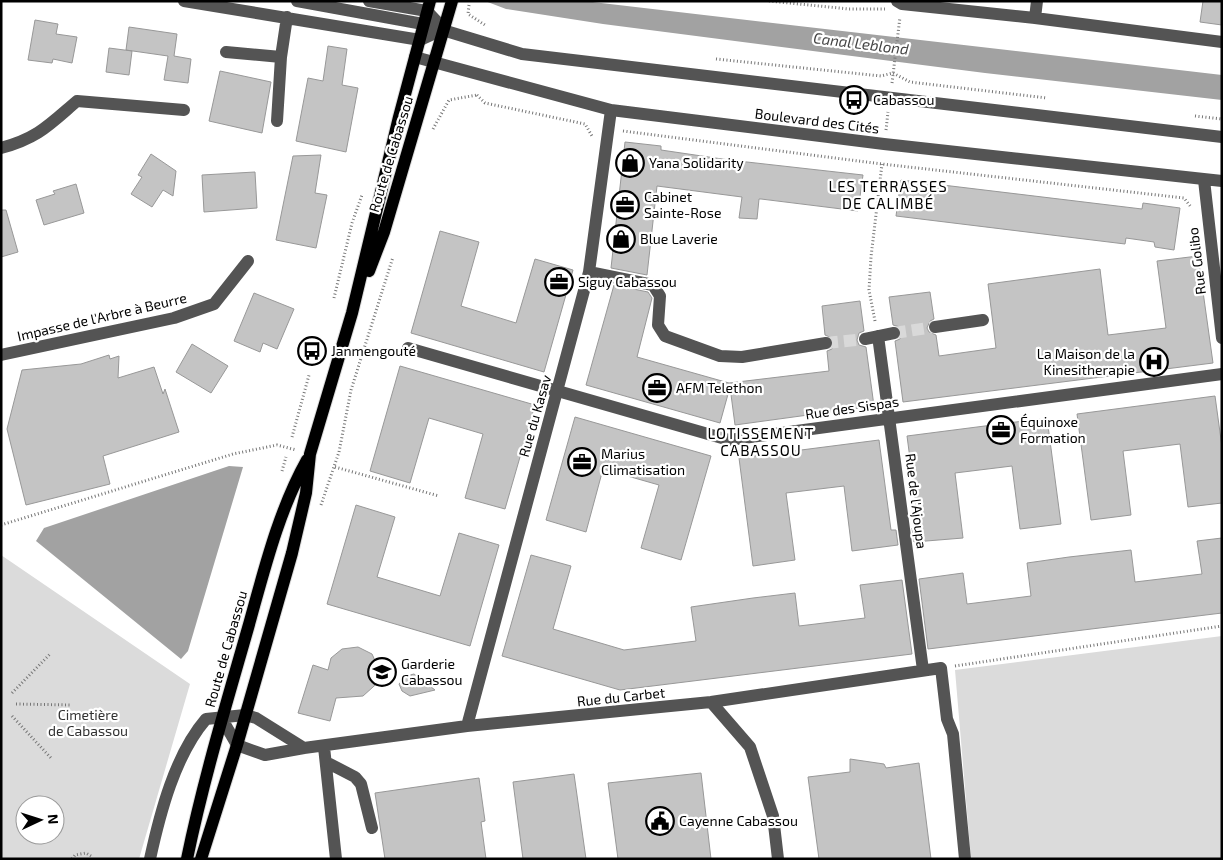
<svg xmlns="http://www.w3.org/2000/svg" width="1223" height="860" font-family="'Exo 2',sans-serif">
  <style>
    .green { fill: #dbdbdb; fill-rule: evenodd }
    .water { fill: #a2a2a2 }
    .building { fill: #c4c4c4; stroke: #989898 }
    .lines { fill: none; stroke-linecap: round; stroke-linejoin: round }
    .minor-tunnel { stroke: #d9d9d9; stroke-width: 12; stroke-dasharray: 12 6; stroke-linecap: butt }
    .major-casing { stroke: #dbdbdb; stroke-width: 14 }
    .path { stroke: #767676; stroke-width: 3; stroke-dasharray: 1 2.5; stroke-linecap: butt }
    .minor { stroke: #545454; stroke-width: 12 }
    .major { stroke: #000; stroke-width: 12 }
    .labels { text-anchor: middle; stroke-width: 4.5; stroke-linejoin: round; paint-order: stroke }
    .poi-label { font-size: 14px; fill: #000; stroke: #fff; text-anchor: start }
    .street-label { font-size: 14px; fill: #000; stroke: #fff }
    .park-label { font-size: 14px; fill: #323232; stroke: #fff }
    .water-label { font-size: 15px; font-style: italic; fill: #434343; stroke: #fff }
    .neighbourhood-label { font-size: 15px; letter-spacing: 1px; fill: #000; stroke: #fff }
  </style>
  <rect width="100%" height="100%" fill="#fff"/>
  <path class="green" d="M1 555 190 684 139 859H1ZM25 805H55V835H25Z
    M1222 636V859H971L955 670Z"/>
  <path class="water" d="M485 1H584L1222 75V100L985 73 603 24 506 9Z
    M229 466 243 467 188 651 181 659 36 541 44 528Z"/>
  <path class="building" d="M1203 1H1222V25L1200 22Z
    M35 20 58 24 56 34 77 37 72 63 53 59 52 63 28 60Z
    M129 27 177 34 174 56 191 59 188 83 164 80 168 56 126 50Z
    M328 46 347 49 342 85 358 88 346 152 296 141 308 78 323 81Z
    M109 48 132 51 129 75 106 72Z
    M220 71 271 82 262 133 209 121Z
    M625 142 661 146V150L729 160 863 175 858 211 761 199H759L757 219 739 218 742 197 657 186 647 275 611 268Z
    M151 154 176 171 173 196 163 190 152 207 131 194 142 177 138 175Z
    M321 155 315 193 327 195 316 248 276 240 293 156Z
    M255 172 257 208 204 212 202 175Z
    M901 180 1142 209 1143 203 1180 208 1174 250 1155 247 1154 242 1126 238 1125 244 896 216Z
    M76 184 84 213 44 225 36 200 55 194 53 191Z
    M1 210H6L18 252 1 257Z
    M440 231 479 242 461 306 516 323 535 259 573 270 544 372 411 333Z
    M1198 256 1213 363 903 402 895 341 900 339 902 332 900 327 893 325 889 297 930 292 934 319 930 321 927 328 929 332 936 335 939 356 996 348 988 284 1100 269 1108 335 1166 328 1157 261Z
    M614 285 648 292 652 298 637 357 729 383 829 371 827 351 832 349 834 342 832 338 825 335 822 306 860 301 864 331 859 333 857 340 859 345 866 347 874 406 735 425 730 387 720 423 586 385Z
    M254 293 294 309 277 349 263 343 260 352 234 341Z
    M192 344 228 366 211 393 176 372Z
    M109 355 110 359 119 356 118 378 154 367 163 394 165 389 179 432 103 456 110 484 26 505 7 429 22 370 81 364Z
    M400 366 535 405 505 509 465 498 483 434 429 418 410 483 370 471Z
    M1215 396 1222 447V503L1188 507 1180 444 1123 451 1131 515 1091 520 1077 414Z
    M575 417 711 456 681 560 641 548 659 485 603 469 586 532 546 520Z
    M1047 418 1061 524 1020 529 1012 466 955 473 963 538 914 542 912 528 919 527 907 436Z
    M879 440 891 530H896L898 545 852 551 844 486 786 493 795 560 753 566 739 458Z
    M356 505 395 517 377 577 440 596 459 533 499 545 470 646 327 604Z
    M1222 538V613L928 649 919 579 963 573 967 604 1031 596 1027 563 1069 557 1131 550 1135 582 1202 574 1197 541Z
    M531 555 571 566 553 629 624 650 696 641 691 607 753 598 795 593 799 626 865 618 860 585 902 580 912 654 620 690 502 656Z
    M358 647 372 654 383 678 363 696 336 698 330 721 298 713 313 665 328 670 331 658 342 649Z
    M414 674 435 690 410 696 402 691 399 684 406 676Z
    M850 759 884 764 886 768 919 763 931 859H819L808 777 850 772Z
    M701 773 711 859H618L608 783Z
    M574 774 586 859H523L513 782Z
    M479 778 485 821 481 822 486 859H385L375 793Z"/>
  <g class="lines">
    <path class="minor-tunnel" d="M894 333 935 327
      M826 343 865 339"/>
    <defs>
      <path id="major" d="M369 271 384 232 452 1
        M187 859C203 781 226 705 248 628 264 571 278 512 307 460
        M201 859 237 745 292 553 306 493 310 454 352 313 399 117 430 1"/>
    </defs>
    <use href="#major" class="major-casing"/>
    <path class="path" d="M769 1 849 9H885
      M469 5 468 14 485 25
      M716 59 881 76 893 73 910 82 1047 98
      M892 83 900 17
      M477 95 485 103 585 124 592 136
      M1195 116 1222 119
      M433 129 449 100 477 95
      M886 130 888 112
      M623 131 882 164 1184 198 1191 207
      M334 298 352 223 362 195
      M875 321 869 290 871 257 882 164
      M292 437 309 375
      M335 467 439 496
      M282 471 286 457
      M321 505 339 452 351 390 393 257
      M1 525 233 454 277 445 296 450
      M955 666 1222 626
      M12 693 50 654
      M16 704 72 705
      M12 716 51 758
      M72 859 75 855 86 853 91 856 90 859"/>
    <path class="minor" d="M184 1 420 40 444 29 427 11 369 1
      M297 1 423 24 522 54 1222 137
      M897 1 902 4 1035 18 1222 42
      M1035 18 1037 1
      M226 52 281 57
      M415 57 611 110 884 144 1222 181
      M277 121 281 57 287 17
      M1 148C38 138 49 125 77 101L184 110
      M1204 180 1222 338
      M589 272 653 285 660 296 658 325 665 336 720 356 742 357 826 343
      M935 327 983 320
      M878 336 923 670
      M865 339 894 333
      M408 348 729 440 1222 374
      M1 355 174 318 214 304 248 261
      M711 702 750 747 773 816 778 859
      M222 719 237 745 265 755 304 748 467 726 711 702 941 668 947 719 953 734 965 859
      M467 726 589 272 611 110
      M324 747 336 859
      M326 762 355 777 361 784 372 828
      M150 859C160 813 175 755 206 719L245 715 256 718 304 748"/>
    <use href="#major" class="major"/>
  </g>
  <defs>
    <symbol id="bus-ring" viewBox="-11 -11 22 22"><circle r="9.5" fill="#fff" stroke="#000" stroke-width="1.5"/><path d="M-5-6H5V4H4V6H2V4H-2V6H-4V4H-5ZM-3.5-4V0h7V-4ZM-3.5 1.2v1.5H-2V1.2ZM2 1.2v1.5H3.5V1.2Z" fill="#000"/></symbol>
    <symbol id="shop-ring" viewBox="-11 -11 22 22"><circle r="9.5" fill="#fff" stroke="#000" stroke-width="1.5"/><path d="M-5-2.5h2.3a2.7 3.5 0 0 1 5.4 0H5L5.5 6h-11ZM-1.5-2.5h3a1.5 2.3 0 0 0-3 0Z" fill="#000"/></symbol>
    <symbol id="office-ring" viewBox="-11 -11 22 22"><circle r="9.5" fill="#fff" stroke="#000" stroke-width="1.5"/><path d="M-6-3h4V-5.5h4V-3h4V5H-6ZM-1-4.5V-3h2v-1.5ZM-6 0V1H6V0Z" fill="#000"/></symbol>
    <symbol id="hospital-ring" viewBox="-11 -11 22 22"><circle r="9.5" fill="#fff" stroke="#000" stroke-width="1.5"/><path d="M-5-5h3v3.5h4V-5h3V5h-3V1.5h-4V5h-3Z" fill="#000"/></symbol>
    <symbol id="school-ring" viewBox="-11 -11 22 22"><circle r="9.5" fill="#fff" stroke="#000" stroke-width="1.5"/><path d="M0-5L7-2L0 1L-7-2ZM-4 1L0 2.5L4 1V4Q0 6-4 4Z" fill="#000"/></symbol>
    <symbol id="civic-ring" viewBox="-11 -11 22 22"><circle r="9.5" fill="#fff" stroke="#000" stroke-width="1.5"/><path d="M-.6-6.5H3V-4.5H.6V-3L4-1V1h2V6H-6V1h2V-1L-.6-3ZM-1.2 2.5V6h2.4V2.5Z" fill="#000"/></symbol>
  </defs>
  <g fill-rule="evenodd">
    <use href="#bus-ring" x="838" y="84" width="32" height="32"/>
    <use href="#shop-ring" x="614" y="147" width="32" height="32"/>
    <use href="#office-ring" x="609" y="189" width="32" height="32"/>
    <use href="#shop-ring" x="605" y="223" width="32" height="32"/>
    <use href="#office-ring" x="543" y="266" width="32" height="32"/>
    <use href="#bus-ring" x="296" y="335" width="32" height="32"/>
    <use href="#hospital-ring" x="1138" y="346" width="32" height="32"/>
    <use href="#office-ring" x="641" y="372" width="32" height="32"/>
    <use href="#office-ring" x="985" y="414" width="32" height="32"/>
    <use href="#office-ring" x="566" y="446" width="32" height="32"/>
    <use href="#school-ring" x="366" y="656" width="32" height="32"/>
    <use href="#civic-ring" x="644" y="805" width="32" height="32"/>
  </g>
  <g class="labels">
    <g class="poi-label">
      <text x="873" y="105">Cabassou</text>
      <text x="649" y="168">Yana Solidarity</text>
      <text x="644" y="202">Cabinet<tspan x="644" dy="16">Sainte-Rose</tspan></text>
      <text x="640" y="244">Blue Laverie</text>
      <text x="578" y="287">Siguy Cabassou</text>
      <text x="331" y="356">Janmengouté</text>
      <text x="1135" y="359" text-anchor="end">La Maison de la<tspan x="1135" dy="16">Kinesitherapie</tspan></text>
      <text x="676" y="393">AFM Telethon</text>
      <text x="1020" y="427">Équinoxe<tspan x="1020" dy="16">Formation</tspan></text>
      <text x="601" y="459">Marius<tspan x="601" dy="16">Climatisation</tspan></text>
      <text x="401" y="669">Garderie<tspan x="401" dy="16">Cabassou</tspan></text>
      <text x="679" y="826">Cayenne Cabassou</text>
    </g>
    <g class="street-label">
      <text transform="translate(817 121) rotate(7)" y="5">Boulevard des Cités</text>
      <text transform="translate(391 154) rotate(-73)" y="5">Route de Cabassou</text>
      <text transform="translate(1197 261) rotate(-97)" y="5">Rue Golibo</text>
      <text transform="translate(102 317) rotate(-13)" y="5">Impasse de l'Arbre à Beurre</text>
      <text transform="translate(852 408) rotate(-8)" y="5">Rue des Sispas</text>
      <text transform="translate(535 416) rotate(-74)" y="5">Rue du Kasav</text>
      <text transform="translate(916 501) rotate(83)" y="5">Rue de l'Ajoupa</text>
      <text transform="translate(226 649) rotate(-74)" y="5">Route de Cabassou</text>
      <text transform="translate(621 697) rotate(-6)" y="5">Rue du Carbet</text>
    </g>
    <g class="park-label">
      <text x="88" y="720">Cimetière<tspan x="88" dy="16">de Cabassou</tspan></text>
    </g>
    <g class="water-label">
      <text transform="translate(861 44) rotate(7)" y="5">Canal Leblond</text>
    </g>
    <g class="neighbourhood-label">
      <text x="888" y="192">LES TERRASSES<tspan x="888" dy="17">DE CALIMBÉ</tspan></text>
      <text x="761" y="439">LOTISSEMENT<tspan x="761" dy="17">CABASSOU</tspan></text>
    </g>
  </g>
  <rect width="1223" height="860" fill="none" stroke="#000000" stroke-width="5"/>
  <g transform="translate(40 820) rotate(86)"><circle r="24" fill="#ffffff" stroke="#999999"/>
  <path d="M0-4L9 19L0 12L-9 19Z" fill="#000000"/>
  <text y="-8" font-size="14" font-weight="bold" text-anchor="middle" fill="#000000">N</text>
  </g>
</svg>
